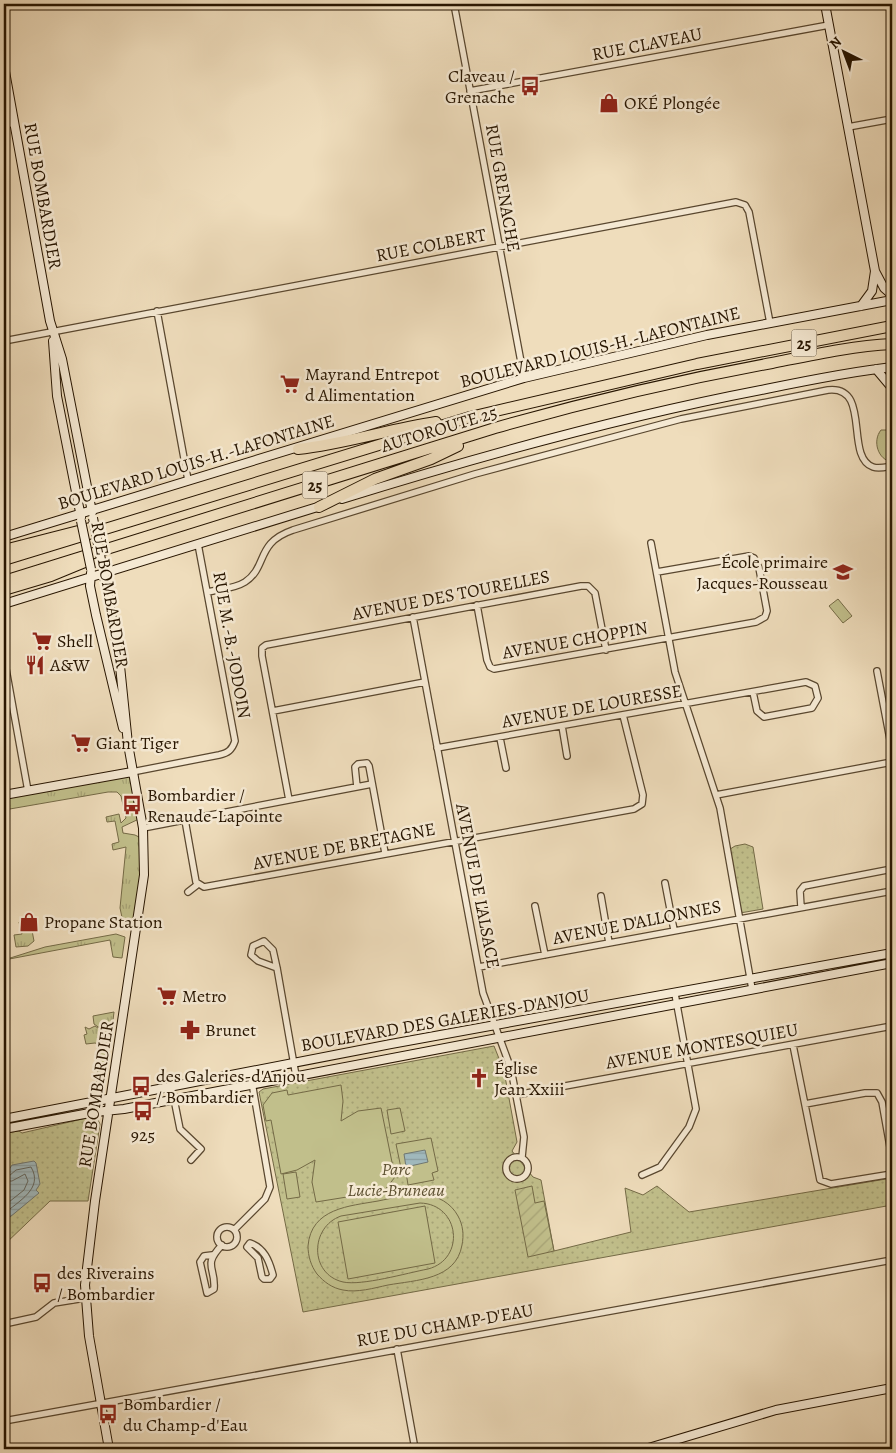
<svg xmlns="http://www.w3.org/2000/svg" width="896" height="1453" font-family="Alegreya,serif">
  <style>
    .grass { fill: url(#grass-tufts); stroke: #746a46 }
    .park { fill: url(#park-dots); stroke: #746a46 }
    .garden { fill: url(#garden-furrows); stroke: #746a46 }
    .pitch { fill: #c1bf8b; stroke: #746a46; fill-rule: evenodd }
    .water { fill: url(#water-rules); stroke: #707771 }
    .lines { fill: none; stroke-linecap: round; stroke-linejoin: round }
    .shore { stroke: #64665e; stroke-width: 1 }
    .street-casing { stroke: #59472f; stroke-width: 8 }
    .secondary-casing { stroke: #271500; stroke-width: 10 }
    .highway-casing { stroke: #271500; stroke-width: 12 }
    .street { stroke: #f5e9d3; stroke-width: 5.5 }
    .secondary { stroke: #f5e9d3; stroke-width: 8 }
    .highway { stroke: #efddbc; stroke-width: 10 }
    .secondary-bridge-casing { stroke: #271500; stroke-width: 10; stroke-linecap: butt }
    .secondary-bridge { stroke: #f5e9d3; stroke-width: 8 }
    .labels { text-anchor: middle; stroke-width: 5; stroke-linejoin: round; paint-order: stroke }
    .shield { fill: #f5e9d3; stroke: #65553f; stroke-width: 1 }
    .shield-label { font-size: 16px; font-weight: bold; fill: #271500 }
    .street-label { font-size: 18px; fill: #271500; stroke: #f5e9d3 }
    .poi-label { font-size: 18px; fill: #271500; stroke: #f5e9d3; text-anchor: start }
    .park-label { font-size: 18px; font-style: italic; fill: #5d5031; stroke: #f5e9d3 }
  </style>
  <defs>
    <pattern id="grass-tufts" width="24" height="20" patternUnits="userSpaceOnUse" patternTransform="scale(1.25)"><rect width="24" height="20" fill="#c1bf8b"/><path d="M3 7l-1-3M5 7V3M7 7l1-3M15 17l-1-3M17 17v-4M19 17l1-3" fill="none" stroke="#a6a376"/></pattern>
    <pattern id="park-dots" width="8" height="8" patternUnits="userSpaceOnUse" patternTransform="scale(1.25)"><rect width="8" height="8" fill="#c1bf8b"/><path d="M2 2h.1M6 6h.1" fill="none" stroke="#a6a376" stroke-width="1.8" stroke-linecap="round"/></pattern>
    <pattern id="garden-furrows" width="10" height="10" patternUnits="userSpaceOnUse" patternTransform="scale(1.25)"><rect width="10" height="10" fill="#c1bf8b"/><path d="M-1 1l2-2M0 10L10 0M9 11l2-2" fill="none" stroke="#a6a376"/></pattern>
    <pattern id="water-rules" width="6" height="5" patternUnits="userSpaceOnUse" patternTransform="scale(1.25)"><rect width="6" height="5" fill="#a0b8bc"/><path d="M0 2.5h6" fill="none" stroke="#8a9da0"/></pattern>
  </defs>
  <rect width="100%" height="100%" fill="#efddbc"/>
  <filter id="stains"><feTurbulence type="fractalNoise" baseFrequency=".004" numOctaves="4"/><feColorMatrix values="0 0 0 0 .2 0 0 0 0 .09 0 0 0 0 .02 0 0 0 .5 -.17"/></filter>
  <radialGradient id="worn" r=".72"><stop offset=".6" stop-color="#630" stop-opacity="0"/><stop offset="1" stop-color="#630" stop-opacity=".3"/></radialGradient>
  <path class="grass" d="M881 430H888L892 440V462C878 460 872 441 881 430Z
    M132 772 141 818 122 827 123 833 135 835 143 839 137 920 123 922 120 908 126 847 113 850 112 844 119 842 115 821 107 822 106 817 119 814 121 823 126 818 121 796 117 792H108L4 810V795Z
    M30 920 34 941 28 946 16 947 14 935 22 934 19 922Z
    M116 934 125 937 122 958 113 957 110 940 4 960 45 947Z
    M114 1012 111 1036 94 1024 93 1016Z
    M95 1026 111 1037 104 1084H96L101 1045 95 1043 86 1044 84 1035 87 1034 85 1027 89 1029Z"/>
  <path class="park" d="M745 844 753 847 763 909 740 913 727 851 735 846Z
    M494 1046 504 1071 517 1142 512 1151 533 1177 541 1180 554 1251 631 1232 625 1188 643 1195 657 1186 689 1212 892 1178V1205L303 1312 259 1092 263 1089Z
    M91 1117 97 1118 100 1124 88 1201H50L4 1245V1222L38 1192 4 1170V1133L19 1131 22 1133Z"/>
  <path class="garden" d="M532 1186 535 1203 544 1201 554 1251 528 1257 515 1190Z"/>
  <path class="pitch" d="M838 599 852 616 843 623 829 606Z
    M341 1085 343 1101 341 1121 358 1111 381 1108 395 1177 384 1191 316 1202 312 1182 315 1160 297 1170 281 1174 271 1120 266 1121 263 1105 272 1093 287 1090 288 1095Z
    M400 1108 405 1131 391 1134 387 1110Z
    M431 1138 438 1171 432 1173 434 1180 408 1185 406 1172 402 1173 396 1144Z
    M296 1172 300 1197 287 1199 283 1174Z
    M423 1194C438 1196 451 1203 458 1216 463 1225 464 1235 462 1245 456 1280 416 1280 388 1285 374 1288 357 1293 343 1290 332 1288 324 1282 317 1274 311 1266 308 1256 308 1246 311 1208 350 1206 378 1201 393 1198 408 1194 423 1194ZM420 1203C460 1204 466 1259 428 1269 407 1273 362 1286 343 1282 309 1274 310 1227 341 1216Z
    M425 1206 435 1263 348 1279 338 1222Z"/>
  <path class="water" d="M425 1150 428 1162 406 1167 404 1154Z
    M34 1161 36 1163 40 1184 36 1190 39 1193 4 1222V1170L8 1171 12 1165Z"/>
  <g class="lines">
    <path class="shore" d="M4 1174 9 1176 16 1170 31 1167C44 1189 18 1201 4 1214
      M4 1181H12L25 1174 28 1181 24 1190 4 1206"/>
    <defs>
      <path id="street" d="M454 4 524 378
        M470 91 829 25
        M4 125 14 123
        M848 127 892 119
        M157 311 188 480
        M4 341 736 202 745 205 749 212 770 323
        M651 543 675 672 720 808 752 989
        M208 592C220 589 234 589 245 582 268 567 255 543 293 530L475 474 681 419 828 390C872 385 844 457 873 467 879 469 886 467 892 466
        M477 605 487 660 490 667 494 669 756 622 765 617 767 611 759 568 754 558 749 556 657 572
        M413 617 483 993 511 1069 516 1095 524 1137 522 1157
        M4 658 28 791
        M877 671 892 750
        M273 711 425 682
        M562 726 567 756
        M500 738 506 768
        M437 748 806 682 815 686 818 698 812 708 764 717 757 711 753 692
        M132 772 219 755C228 753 232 750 235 741L198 544
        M357 787 355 767 358 764 367 763 369 766 385 853
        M716 795 892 762
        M289 800 262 656V648L266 645 581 586H588L595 593 606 650
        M185 820 196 882 204 887 634 809 642 804 643 795 623 715
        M143 828 372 784
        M665 883 674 930
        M188 892 197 885
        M601 896 609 943
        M535 906 545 955
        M801 907 800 891 804 886 892 869
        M479 967 892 891
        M277 968 258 961 251 955 253 946 264 941 273 950 277 968 296 1076
        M793 1045 820 1180 831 1184 892 1174
        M516 1095 892 1026
        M174 1099 180 1129 201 1149 191 1160
        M805 1104 865 1093H877L882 1102 892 1158
        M506 1168a11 11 0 1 1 22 0a11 11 0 1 1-22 0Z
        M642 1175 660 1167 689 1127 696 1109 675 994
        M217 1237a10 10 0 1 1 20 0a10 10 0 1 1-20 0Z
        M234 1230 265 1199 270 1187 250 1071
        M250 1243C264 1248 269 1260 273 1275L270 1279H264L262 1277 258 1258 247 1247Z
        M212 1255 204 1256 200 1262 207 1293 214 1289C216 1267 202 1266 222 1245
        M4 1324 36 1317 54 1303 85 1298
        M397 1349 415 1449
        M4 1421 892 1260"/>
      <path id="secondary" d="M825 4 875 271 884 288 892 295
        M4 66 50 321 62 359 92 512
        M861 306 872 291 875 271
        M53 341 57 396 81 517
        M876 369 892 388
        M342 499C480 456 620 417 761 390 805 381 848 372 892 367
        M4 537 524 378 707 335 892 300
        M103 570 119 656 128 744 143 828 144 875 95 1201 85 1285 89 1336 109 1449
        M91 573 90 586 96 615 123 728
        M4 604 324 505
        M4 795 132 772
        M4 1119 391 1044 892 953
        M4 1129 95 1112 124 1109 892 963
        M645 1449 776 1410 892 1388"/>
      <path id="highway" d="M298 449C345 444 389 429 436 422
        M319 507 375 479 431 459 458 446
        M4 550 90 528
        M4 560 470 417 697 364 892 326
        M4 581 495 428C586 402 679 380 772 363 812 355 852 346 892 344
        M4 590 51 576 85 562"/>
    </defs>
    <use href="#street" class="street-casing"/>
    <use href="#secondary" class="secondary-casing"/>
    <use href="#highway" class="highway-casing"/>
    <use href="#street" class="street"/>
    <use href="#secondary" class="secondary"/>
    <use href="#highway" class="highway"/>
    <defs>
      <path id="secondary-bridge" d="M93 518 102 565
        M81 521 91 569"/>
    </defs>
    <use href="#secondary-bridge" class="secondary-bridge-casing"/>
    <use href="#secondary-bridge" class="secondary-bridge"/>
  </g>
  <defs>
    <symbol id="bus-bare" viewBox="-9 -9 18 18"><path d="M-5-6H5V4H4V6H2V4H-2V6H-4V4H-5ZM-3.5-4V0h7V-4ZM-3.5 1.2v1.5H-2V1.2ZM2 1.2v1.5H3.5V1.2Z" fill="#8f2418" stroke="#f5e9d3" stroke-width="2.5" paint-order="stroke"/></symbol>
    <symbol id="shop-bare" viewBox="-9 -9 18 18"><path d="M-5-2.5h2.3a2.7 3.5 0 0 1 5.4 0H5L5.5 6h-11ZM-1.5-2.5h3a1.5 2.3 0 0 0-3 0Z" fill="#8f2418" stroke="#f5e9d3" stroke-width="2.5" paint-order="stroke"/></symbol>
    <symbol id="supermarket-bare" viewBox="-9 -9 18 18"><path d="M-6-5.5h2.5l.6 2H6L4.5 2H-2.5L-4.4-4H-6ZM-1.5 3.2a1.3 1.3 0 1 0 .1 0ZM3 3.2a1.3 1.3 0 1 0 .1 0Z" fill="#8f2418" stroke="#f5e9d3" stroke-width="2.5" paint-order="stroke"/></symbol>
    <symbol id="school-bare" viewBox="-9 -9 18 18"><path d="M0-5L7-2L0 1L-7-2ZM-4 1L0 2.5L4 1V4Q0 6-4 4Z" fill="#8f2418" stroke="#f5e9d3" stroke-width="2.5" paint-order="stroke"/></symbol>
    <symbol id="restaurant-bare" viewBox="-9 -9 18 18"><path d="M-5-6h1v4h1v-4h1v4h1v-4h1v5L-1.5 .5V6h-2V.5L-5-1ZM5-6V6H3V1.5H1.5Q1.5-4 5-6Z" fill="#8f2418" stroke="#f5e9d3" stroke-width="2.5" paint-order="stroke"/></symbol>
    <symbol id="pharmacy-bare" viewBox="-9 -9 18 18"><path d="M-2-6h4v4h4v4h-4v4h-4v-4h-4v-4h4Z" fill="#8f2418" stroke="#f5e9d3" stroke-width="2.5" paint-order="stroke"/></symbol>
    <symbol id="church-bare" viewBox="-9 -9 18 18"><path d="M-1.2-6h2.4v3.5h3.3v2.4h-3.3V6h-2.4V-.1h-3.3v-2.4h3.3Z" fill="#8f2418" stroke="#f5e9d3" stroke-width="2.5" paint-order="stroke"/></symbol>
  </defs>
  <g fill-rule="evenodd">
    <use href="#bus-bare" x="516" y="72" width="28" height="28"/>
    <use href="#shop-bare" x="595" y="89" width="28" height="28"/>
    <use href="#supermarket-bare" x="276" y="370" width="28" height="28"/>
    <use href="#school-bare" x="829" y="558" width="28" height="28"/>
    <use href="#supermarket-bare" x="28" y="627" width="28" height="28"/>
    <use href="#restaurant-bare" x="21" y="651" width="28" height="28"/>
    <use href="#supermarket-bare" x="67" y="729" width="28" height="28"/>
    <use href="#bus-bare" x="118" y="791" width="28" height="28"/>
    <use href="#shop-bare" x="15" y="908" width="28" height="28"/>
    <use href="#supermarket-bare" x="153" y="982" width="28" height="28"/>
    <use href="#pharmacy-bare" x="176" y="1016" width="28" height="28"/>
    <use href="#church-bare" x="465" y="1064" width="28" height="28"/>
    <use href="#bus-bare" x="127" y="1072" width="28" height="28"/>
    <use href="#bus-bare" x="129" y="1097" width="28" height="28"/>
    <use href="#bus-bare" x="28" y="1269" width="28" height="28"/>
    <use href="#bus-bare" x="94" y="1400" width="28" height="28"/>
  </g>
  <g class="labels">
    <g class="shield">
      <rect x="791.5" y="329.5" width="25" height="27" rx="4"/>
      <rect x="302.5" y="471.5" width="25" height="27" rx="4"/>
    </g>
    <g class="shield-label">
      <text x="804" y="349">25</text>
      <text x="315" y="491">25</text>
    </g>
    <g class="street-label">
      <text transform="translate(647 44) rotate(-11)" y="6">RUE CLAVEAU</text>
      <text transform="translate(503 188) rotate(80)" y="6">RUE GRENACHE</text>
      <text transform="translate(43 196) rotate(80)" y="6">RUE BOMBARDIER</text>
      <text transform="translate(431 245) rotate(-11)" y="6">RUE COLBERT</text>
      <text transform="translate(600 347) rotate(-14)" y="6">BOULEVARD LOUIS-H.-LAFONTAINE</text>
      <text transform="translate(439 429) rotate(-17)" y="6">AUTOROUTE 25</text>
      <text transform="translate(196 462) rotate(-17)" y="6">BOULEVARD LOUIS-H.-LAFONTAINE</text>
      <text transform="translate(110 595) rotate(80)" y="6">RUE BOMBARDIER</text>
      <text transform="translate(451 595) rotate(-11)" y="6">AVENUE DES TOURELLES</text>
      <text transform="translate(575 640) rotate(-10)" y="6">AVENUE CHOPPIN</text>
      <text transform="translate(232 645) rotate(80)" y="6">RUE M.-B.-JODOIN</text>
      <text transform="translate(592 706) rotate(-10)" y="6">AVENUE DE LOURESSE</text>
      <text transform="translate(344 846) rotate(-11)" y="6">AVENUE DE BRETAGNE</text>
      <text transform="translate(478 886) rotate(79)" y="6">AVENUE DE L'ALSACE</text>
      <text transform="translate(637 922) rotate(-11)" y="6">AVENUE D'ALLONNES</text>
      <text transform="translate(445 1020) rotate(-10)" y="6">BOULEVARD DES GALERIES-D'ANJOU</text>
      <text transform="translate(702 1046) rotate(-10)" y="6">AVENUE MONTESQUIEU</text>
      <text transform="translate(96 1094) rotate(-81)" y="6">RUE BOMBARDIER</text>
      <text transform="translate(445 1325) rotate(-10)" y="6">RUE DU CHAMP-D'EAU</text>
    </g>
    <g class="poi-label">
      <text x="515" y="82" text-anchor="end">Claveau /<tspan x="515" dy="21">Grenache</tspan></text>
      <text x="624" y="109">OKÉ Plongée</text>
      <text x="305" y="380">Mayrand Entrepot<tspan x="305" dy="21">d Alimentation</tspan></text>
      <text x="828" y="568" text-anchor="end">École primaire<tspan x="828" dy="21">Jacques-Rousseau</tspan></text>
      <text x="57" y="647">Shell</text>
      <text x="50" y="671">A&amp;W</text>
      <text x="96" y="749">Giant Tiger</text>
      <text x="147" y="801">Bombardier /<tspan x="147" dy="21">Renaude-Lapointe</tspan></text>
      <text x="44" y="928">Propane Station</text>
      <text x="182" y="1002">Metro</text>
      <text x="205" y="1036">Brunet</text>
      <text x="494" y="1074">Église<tspan x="494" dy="21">Jean Xxiii</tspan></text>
      <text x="156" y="1082">des Galeries-d'Anjou<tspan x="156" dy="21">/ Bombardier</tspan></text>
      <text x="143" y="1141" text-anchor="middle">925</text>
      <text x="57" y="1279">des Riverains<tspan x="57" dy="21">/ Bombardier</tspan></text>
      <text x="123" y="1410">Bombardier /<tspan x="123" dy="21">du Champ-d'Eau</tspan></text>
    </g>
    <g class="park-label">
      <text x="396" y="1175">Parc<tspan x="396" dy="21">Lucie-Bruneau</tspan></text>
    </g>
  </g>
  <rect width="896" height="1453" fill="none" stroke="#efddbc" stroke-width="20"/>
  <rect x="5" y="5" width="886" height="1443" fill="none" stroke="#271500" stroke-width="2.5"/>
  <rect x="10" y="10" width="876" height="1433" fill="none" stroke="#271500"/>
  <g transform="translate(844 52) rotate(318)" stroke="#f5e9d3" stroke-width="4" paint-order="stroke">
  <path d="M0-4L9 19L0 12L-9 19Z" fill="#271500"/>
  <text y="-8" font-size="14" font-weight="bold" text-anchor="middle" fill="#271500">N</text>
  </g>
  <rect width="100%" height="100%" filter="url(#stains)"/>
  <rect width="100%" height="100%" fill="url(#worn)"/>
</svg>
